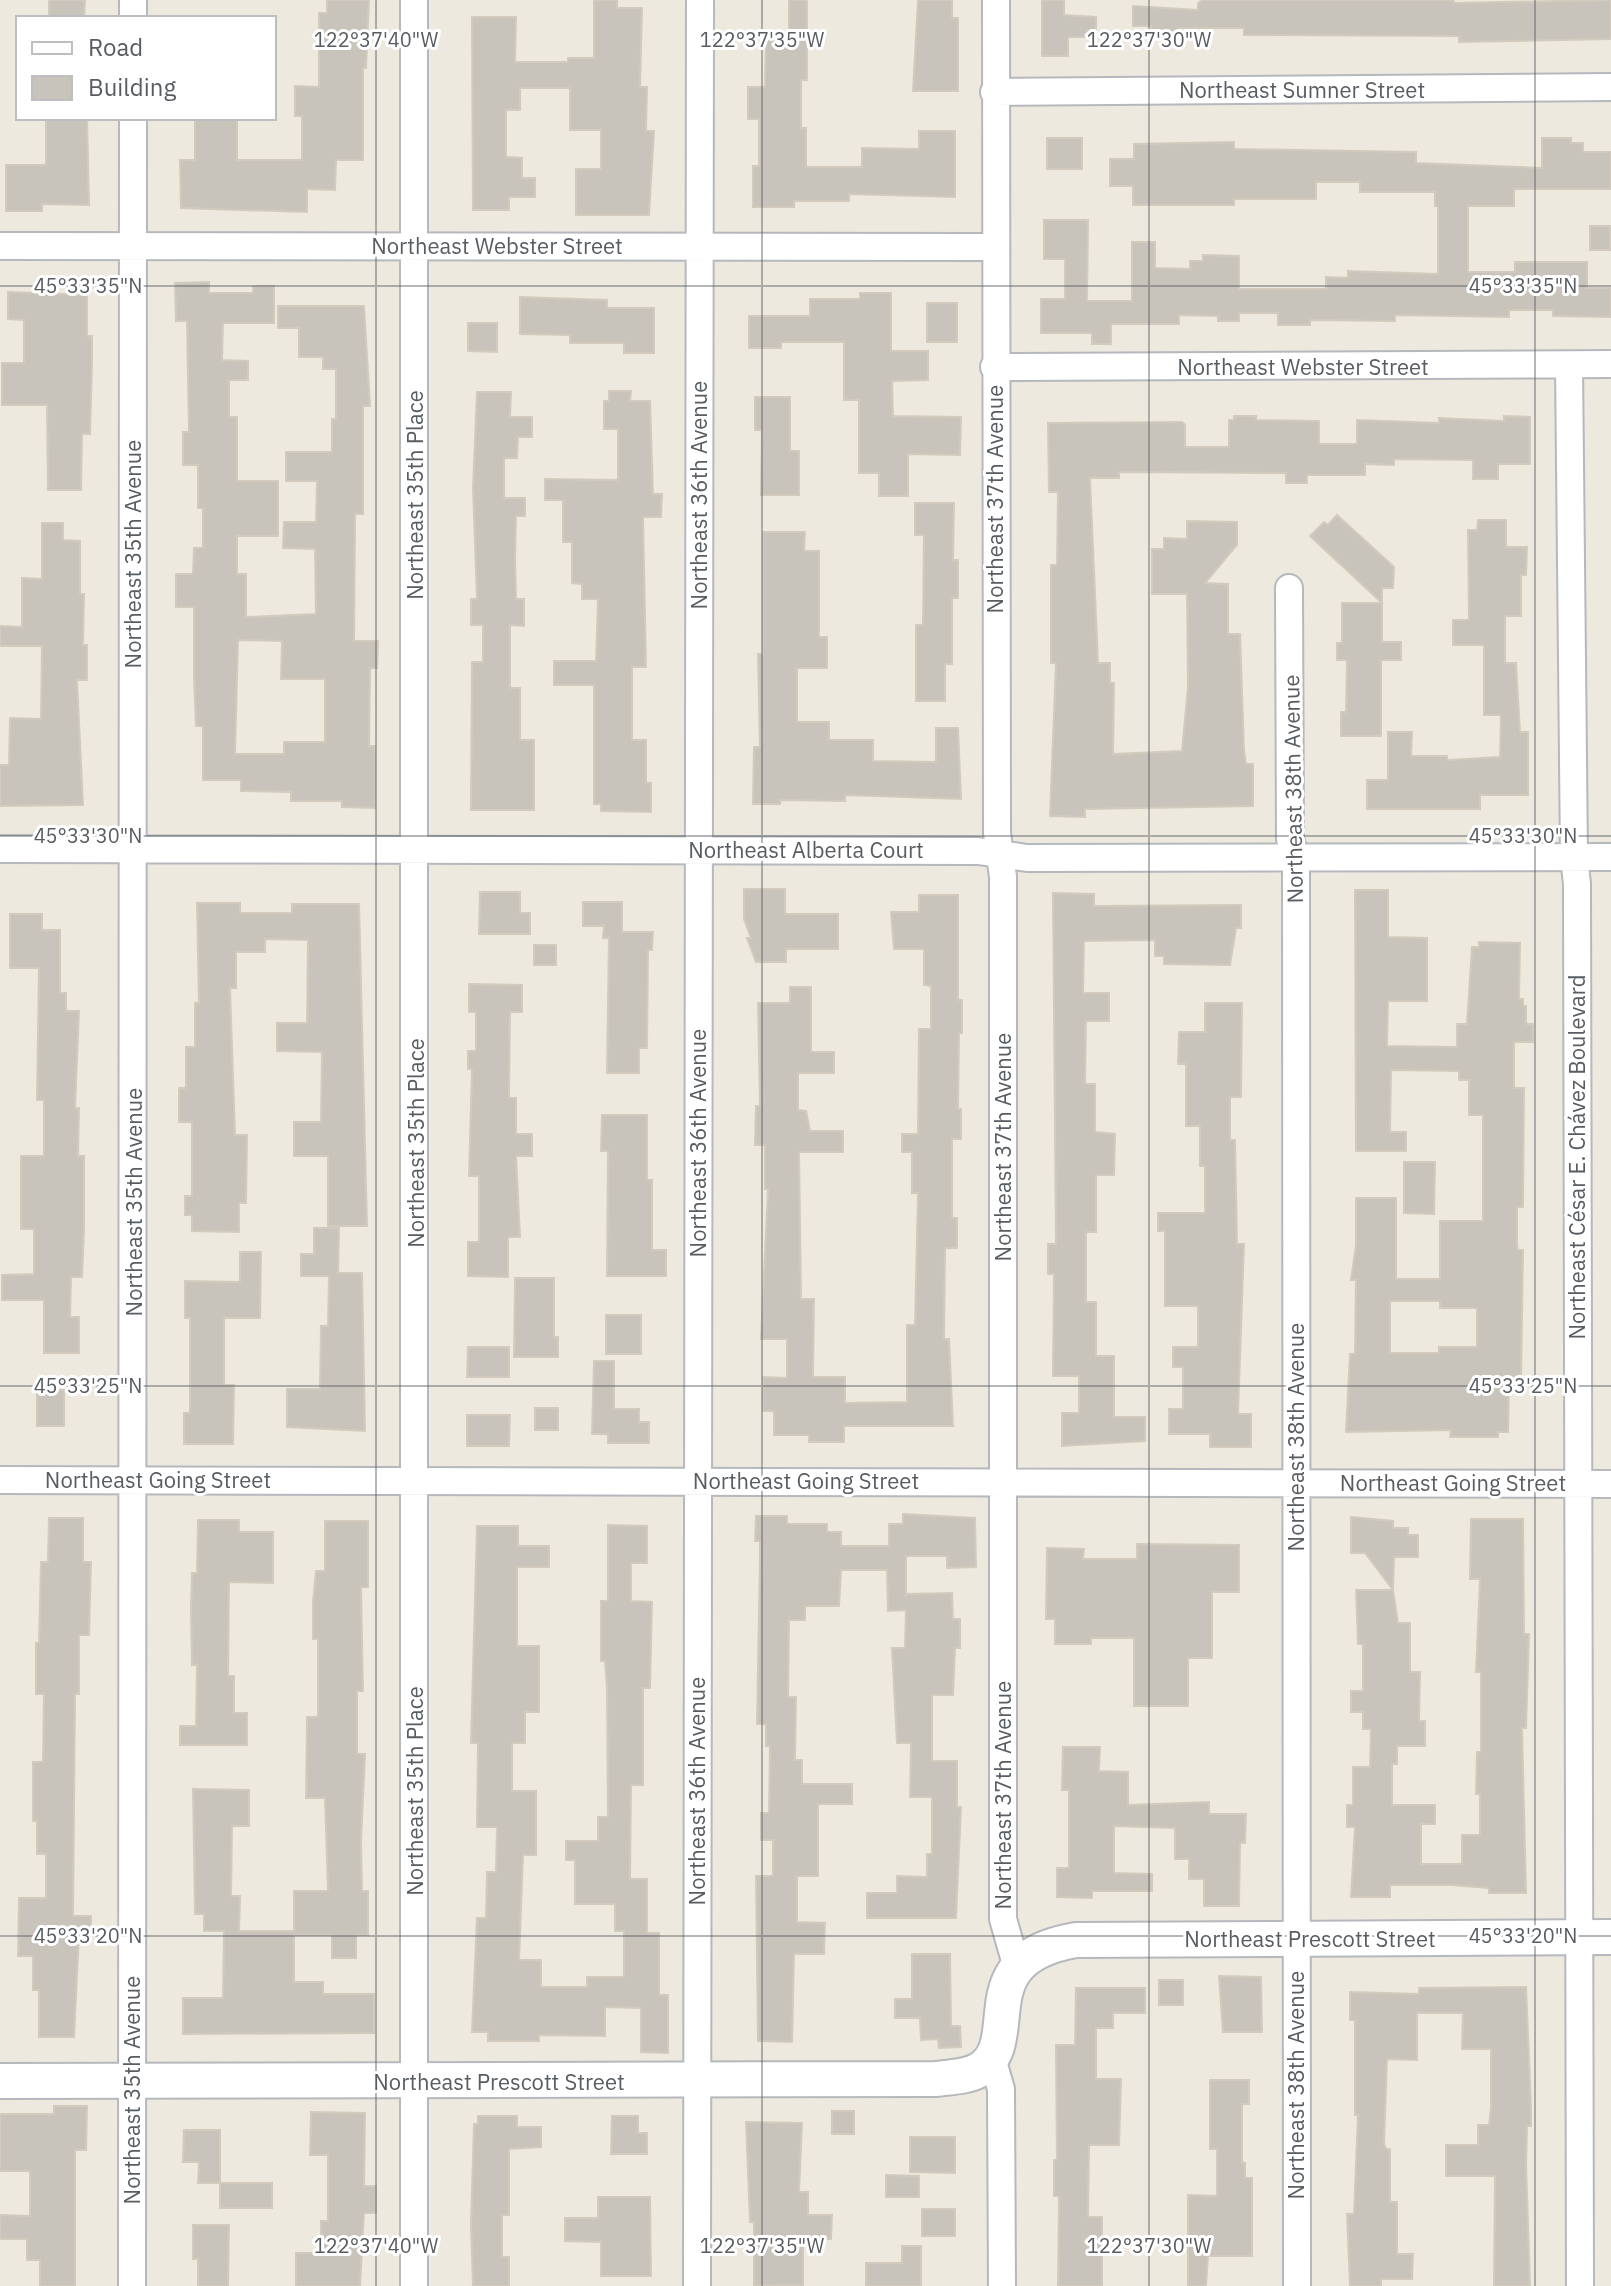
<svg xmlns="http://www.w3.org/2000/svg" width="1611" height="2286" font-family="'IBM Plex Sans',sans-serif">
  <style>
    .building { fill: #c8c4bc; stroke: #d2cbbd; stroke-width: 2; fill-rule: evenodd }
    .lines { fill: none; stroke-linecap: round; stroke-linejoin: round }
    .minor-casing { stroke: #b5b8bd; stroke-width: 30 }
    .tertiary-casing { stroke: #b5b8bd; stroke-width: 38 }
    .minor { stroke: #fff; stroke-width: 26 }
    .tertiary { stroke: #fff; stroke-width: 34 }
    .ticks { fill: none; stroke: #585d62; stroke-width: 2; stroke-opacity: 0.45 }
    .labels { text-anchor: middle; stroke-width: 6; stroke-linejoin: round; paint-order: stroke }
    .street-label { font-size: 22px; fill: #585d62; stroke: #fff }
    .ticks-label { font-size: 20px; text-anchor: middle; fill: #585d62; stroke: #fff; stroke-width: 6; stroke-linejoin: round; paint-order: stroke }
  </style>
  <rect width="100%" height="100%" fill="#ede9df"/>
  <path class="building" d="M49 0H85L84 18H49Z
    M327 0H369L366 68H363V160H336L335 190 307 189V212L181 208 180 160H195V118H237V160H302V116H295V86L319 87V13H327Z
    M594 0H617V8H642L640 87H647L646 131H654L649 215H576V169H601V130H570V88H520V110H506V157L522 158V178H535V197H509V210H473L472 17H516L515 62H568V58H594Z
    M789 0H807V80H801V128H806V167H862V148L919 149V131H955V197L849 194V201H794V207H753V166H759V119H748V87H765L766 38H789Z
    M918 0H952V18H958V91H913Z
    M1042 0H1064V15L1096 17V37H1068V56H1042Z
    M1203 0H1454V3L1611 0V39L1459 42V36L1244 35V28H1179V39L1151 38V26H1133V6L1198 10V3Z
    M46 118H87L89 205 42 204V211H6V165H46Z
    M1047 138H1082V169H1047Z
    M1542 138H1571V143H1583V152H1611V189H1514V206H1468V272H1515V262H1587V288H1611V317L1553 316V310H1509V317L1395 315V321L1310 320V325H1278V313H1239V321H1218V316L1179 315V324H1111V344H1092V333H1041V299H1065V259H1044V220H1088L1087 301H1132V242H1155V268L1190 269V261H1203V255L1239 256V289H1326V277L1348 278V271L1438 274V206H1435V192H1360V182H1316V199H1234V205H1133V186H1110V159H1134V144L1234 142V149L1416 152V163L1542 168Z
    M1590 226H1610V250H1590Z
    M209 282V293H253V286H274V323H223L222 360 248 361V380H229V417H237V481H278V536H237V574H246V617L316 614 315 549 283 548 284 522H316L317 481H286V452H332V419H336V369H323V357H299V328H278V306H364L370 406H363V514H355L354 641H378L377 668H370L369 746H375V808L342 807V801H291V792L241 791V780H203V726H196L194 678V607H176V574H193L194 548H203V508H198V465H183V432H189L187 321H176L175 283ZM238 640 282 641 281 679H325V742H284V754H235Z
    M8 292 87 295V336H92V363L90 434H82L81 490H48L47 405H2V363H24V320L8 319Z
    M860 293H891V351H928V380L892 381 893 416 961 417 960 455 908 454V496H879V473H859V400H844V342H781V348H749V316H810V299H860Z
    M520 297 607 300V308H654V353H624V343H570V335L520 334Z
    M927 303H957V342H927Z
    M468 323H497V352L468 351Z
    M609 391H631L630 401H650L653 494H662L661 517H643L646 667H632V740H646V783H651V812L601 811V804H594V685H554V661H596L598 599H582V584L572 583V542H563V500H545V479L618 480V429H604V401H609Z
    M477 392H511L510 417H532V437H518L517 458H504V498H525V516H516L515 559 516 599H524V626L510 625V688H520V740H534V810H471L472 662H483V625H471V599H477L473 488Z
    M755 397H790V451H799V495H761L762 430H755Z
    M1234 416H1256V420L1319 421V444H1357V420L1439 423V418L1504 421V416L1530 417V464H1498V479H1473V460L1394 459V465L1365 464V475H1307V483H1286V473L1119 472V478H1090L1098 663H1110V683H1114L1113 754 1182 751 1188 686 1187 594H1152V549H1164V538L1187 539V521L1237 522V545L1205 583 1228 584V634H1240L1244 750 1246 764H1253V806L1085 809V817L1050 816 1056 663H1051V565H1057L1058 492H1049L1048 423 1182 422 1185 425V447H1229V420H1234Z
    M915 503H954L953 560H958V598H952V664H945V701H916V625H923L924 535H915Z
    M1337 515 1394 567 1393 588H1382V642H1401V660H1381V736H1341V712H1346L1347 660H1337V643H1342V603H1382L1310 536 1324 522 1328 525Z
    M1478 520H1506V547H1527L1526 575H1521V616H1505V663H1516L1520 732H1528V795H1480V809H1367V780H1388V732H1412L1411 756H1447V760L1500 757 1501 715H1484V645H1453V620H1469L1468 530H1477Z
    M42 523H63V540L80 541V594H84L83 645H87V680H77L83 805 0 806V765H9L10 718 41 719 42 646H0V626L22 627V578L42 579Z
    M763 532H805L804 551H819V637H827V668H797V722H829V740H873V761L936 762V728H958L961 799 845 795V801L780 800V804H753L754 747H760L758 654H763Z
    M744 889H785V914H838V949H786V962H756L747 938H751L744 919Z
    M1355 890H1388V937L1427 938V1001H1388L1387 1046 1457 1047V1024H1467L1472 947H1479V942L1520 943 1519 999H1523V1006H1526V1024H1533V1042H1514V1088H1524L1523 1207H1517V1245L1518 1250H1523L1521 1380H1509L1508 1432H1498V1437H1450L1451 1430 1346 1432 1350 1354H1355L1356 1280H1351L1356 1245V1198H1396V1279H1440V1221H1483V1115H1469V1080H1459V1071L1391 1070 1390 1132H1406V1151H1356ZM1390 1301H1440V1308H1477V1347H1439V1353H1390Z
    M480 892H520V913H530V934H479Z
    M1053 893 1094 894V906L1241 905V928H1236L1230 965 1164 964V956H1155V940L1084 941 1083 993H1109V1021H1086L1085 1084H1095V1132L1115 1134 1114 1175H1096V1232H1086V1302H1096V1356H1114V1417H1145V1441L1062 1446V1413H1079V1376H1053L1054 1274H1048V1244H1056Z
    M919 895H958V1000H962V1033H959L958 1109H961V1139H952V1218H957V1248H945L944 1339H949L953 1426H844V1442H809V1435H774V1411H763V1377L787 1378V1339H761L768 1189H765V1145H755L756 1106H760L758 1003H790V987H811V1052H834V1073H798V1110L806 1111 810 1131H843V1152H799L801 1299H814L813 1377H845V1403L907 1402V1325H915L918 1193H912V1152H902V1134H918L919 1029H931V986L924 985V949H894L891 912H919Z
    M583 902H622V932H653L652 950H648L647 1048H639V1073H607L609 938H603L604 926H583Z
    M197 903H240V913H292V904H359L367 1226H328V1156H294V1122H321L322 1052 277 1051V1023H307L308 940 265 939V952H236V988H230L235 1135H247L246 1203H239V1232L192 1231V1215H185V1196H192V1122H179V1088H186V1047H195V1003H199Z
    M10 914H42V930H60V993H66V1011H79L75 1108H79L78 1156H84V1229L82 1277H71L70 1317H79V1353H44V1300H2V1275L34 1274V1229H21V1156H44V1100H37L39 968H10Z
    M534 945H556V965H534Z
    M469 984 522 985V1012H510L509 1098H516V1134H532V1156H516L520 1237H508V1277L468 1276V1242H479V1176H469L472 1069H468V1051H476V1012H469Z
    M1205 1003H1242L1241 1097H1230V1140H1235L1237 1244H1244L1238 1414H1251V1447H1210V1434H1169V1409H1183V1367H1173V1347H1198V1306H1165V1231H1158V1213H1205V1166H1200V1126H1186V1064H1178L1179 1032H1205Z
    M602 1115H647V1180H652V1250H666V1276H607L608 1151H601Z
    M1404 1162H1435L1434 1214 1404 1213Z
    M314 1228H339L338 1273H362L365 1431 287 1427V1389H320L321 1326H328L329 1276H301V1254H314Z
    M240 1252H261L260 1318H224V1385H234L233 1444H184V1413H190V1318H185V1281L240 1282Z
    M515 1278H554V1337H558V1357H514Z
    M606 1315H641V1354H606Z
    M468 1347H509V1377H467Z
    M594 1361H614V1409H639V1422H649V1443H608V1434H592Z
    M37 1390H64V1426H37Z
    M535 1408H558V1430H535Z
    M467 1415H510L509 1446H467Z
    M903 1514 975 1518 976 1567 947 1568V1556H906V1597V1594L952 1593 953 1619H960V1648H955L953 1695H932V1761H957V1807H961L956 1918H867V1893H897V1876L927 1877V1854H932V1797H910L911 1743H897L892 1648H905L906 1610 888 1611 887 1570H841L839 1606H805V1620H789L788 1697H796L795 1760H802V1784H852V1804H818V1876H797V1922L825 1923 824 1954H794L792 2042 758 2041 756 1876H773V1840H761V1813H769L770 1746H766V1724H757L760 1558V1541H755L756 1516H787V1524H827V1532H841V1546H889V1524H903Z
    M1351 1517 1393 1521V1528H1408V1535H1418V1557H1394L1393 1590 1365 1553H1351Z
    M49 1518H83V1562H91L89 1635H79V1694H75L73 1916H91V1935H79L74 2037H39V1990H33V1956H18L19 1898H46V1854H37V1821H33V1762H43L44 1694H36V1643H39L41 1562H48Z
    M1471 1519H1523L1524 1634H1529L1526 1728H1522L1526 1893H1489V1888L1451 1885H1390V1897H1351L1355 1827H1347V1805H1353V1767H1370L1371 1729H1363V1712H1351V1691H1363V1644H1358L1356 1590H1393L1398 1623H1410V1672H1420L1419 1721H1425V1746H1397V1764H1392V1805H1435V1824H1421V1864H1462V1835H1480V1794H1476L1477 1752H1481V1672H1476L1480 1579H1470Z
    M198 1520H239V1532H273V1583L229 1582 228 1676H234V1713H247V1745H180V1726H196L197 1665H192L191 1608 192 1573H197Z
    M325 1521H368V1587H361L363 1691H357V1754H365L361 1842 362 1891H368V1935H356V1958H332V1935H294V1982H323V1994H374V2033L183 2034V1998H223L224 1931H204V1914H195L193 1789 249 1790V1826H232L231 1896H240L239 1931H294V1891H328L325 1798H306L307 1717H318V1639H313V1602L316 1571H325Z
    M608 1525 647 1526V1563H631V1601L652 1602 650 1688H643V1785H631L630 1879H647V1933H659V1995H668V2053L641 2052V2008L605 2007V2036L539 2035V2041H488V2032H472L477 1918H486L487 1872H496L497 1827H477L478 1743H471L477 1526H518V1546H549V1567H517V1646H539V1712H525V1743H512V1791H536V1855H523L519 1960H541V1987H587V1977H624V1931H615V1904H575V1860H566V1841H598V1817H608L607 1688 605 1661H601V1601H608Z
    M1137 1544 1239 1545V1592H1212V1658H1188V1706H1134V1638H1091V1644H1055V1619H1046L1047 1548 1084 1549 1083 1559H1137Z
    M1063 1747H1100L1099 1771 1128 1772V1805L1209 1802V1814H1246L1245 1843H1240L1239 1906H1204V1879H1189V1859H1175V1828L1114 1826V1873L1152 1874V1891H1092V1898L1057 1897V1868H1069V1790H1062Z
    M912 1954H950L951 2026H960L961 2047 939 2048 938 2039 921 2040 920 2018H895V1999H912Z
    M1219 1976 1261 1977 1262 2032H1223Z
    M1159 1980H1183V2005H1159Z
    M1526 1987 1531 2107V2126H1527L1526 2165 1530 2286H1494L1495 2176H1446V2145H1478V2125H1489L1491 2107V2049H1462L1463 2013H1417V2060L1387 2059 1384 2144 1386 2149H1390V2202H1397V2254H1413L1412 2279H1381V2286H1350L1347 2214H1354L1358 2115H1355V2020H1350V1992L1419 1994V1988Z
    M1076 1988H1145V2013H1113V2028H1096V2079H1121L1119 2145H1089L1088 2217H1102V2286H1058L1059 2196H1054V2160H1057L1056 2045H1075Z
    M1210 2080H1249V2104H1242V2163H1245V2178H1252V2256H1208L1206 2286H1188V2195L1217 2196V2149H1210Z
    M54 2106H87L86 2150H75V2286H40V2260H27V2239H0V2215L30 2216V2171H0V2114H54Z
    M832 2111H854V2134H832Z
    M311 2112 365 2113 364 2186H376V2213H364L360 2286H296V2253H321V2221H328V2155H310Z
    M478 2116H517V2127H541V2147L509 2149V2215H502V2257H509V2286H473L471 2224 474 2124H478Z
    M612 2116H638V2133H647V2154H611Z
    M746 2122 802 2123 799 2192H808V2215H832L831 2239H803V2285L754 2286V2222H750Z
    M184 2130H220V2183H198L199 2162H183Z
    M910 2137H955V2173L910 2172Z
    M886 2175 919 2176V2197H886Z
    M220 2183H272V2208H220Z
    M598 2197H650L651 2276H601V2242L565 2241V2218H598Z
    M922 2209H955V2236H922Z
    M193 2225H229L228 2286H198V2259H193Z
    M902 2246H921V2286H866V2263H902Z"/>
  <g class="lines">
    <defs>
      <path id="minor" d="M133 0V18
        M996 0 997 833 1003 877V1919L1017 1968
        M994 92 1611 87
        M0 246 994 247
        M1569 365 1574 857 1577 884 1580 2286
        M994 367 1611 364
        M1289 588 1290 839 1296 858 1297 2286
        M0 849 978 851 1027 858 1611 857
        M0 1480 1611 1484
        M992 2058 1001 2089 1002 2286
        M132 2286 133 118
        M414 2286V0
        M697 2286 700 0"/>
      <path id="tertiary" d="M0 2081 936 2079C950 2077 967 2077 979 2070 1027 2041 964 1959 1076 1940L1611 1937"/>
    </defs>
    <use href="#minor" class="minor-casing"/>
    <use href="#tertiary" class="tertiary-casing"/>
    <use href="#minor" class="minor"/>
    <use href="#tertiary" class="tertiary"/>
  </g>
  <path class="ticks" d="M376 0V2286M762 0V2286M1149 0V2286M1535 0V2286M0 286H1611M0 836H1611M0 1386H1611M0 1936H1611"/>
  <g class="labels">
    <g class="street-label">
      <text x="1302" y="98">Northeast Sumner Street</text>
      <text x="497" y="254">Northeast Webster Street</text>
      <text x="1303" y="375">Northeast Webster Street</text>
      <text transform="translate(415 495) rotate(-90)" y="8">Northeast 35th Place</text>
      <text transform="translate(699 495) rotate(-90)" y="8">Northeast 36th Avenue</text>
      <text transform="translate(995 499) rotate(-90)" y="8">Northeast 37th Avenue</text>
      <text transform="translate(133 554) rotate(-90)" y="8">Northeast 35th Avenue</text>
      <text transform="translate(1293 789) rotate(-91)" y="8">Northeast 38th Avenue</text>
      <text x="806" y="858">Northeast Alberta Court</text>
      <text transform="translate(416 1143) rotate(-90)" y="8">Northeast 35th Place</text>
      <text transform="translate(698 1143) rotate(-90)" y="8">Northeast 36th Avenue</text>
      <text transform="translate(1003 1147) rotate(-90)" y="8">Northeast 37th Avenue</text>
      <text transform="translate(1577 1157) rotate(-90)" y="8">Northeast César E. Chávez Boulevard</text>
      <text transform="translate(134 1202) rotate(-90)" y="8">Northeast 35th Avenue</text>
      <text transform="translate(1296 1437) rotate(-90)" y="8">Northeast 38th Avenue</text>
      <text x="158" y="1488">Northeast Going Street</text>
      <text x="806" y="1489">Northeast Going Street</text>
      <text x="1453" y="1491">Northeast Going Street</text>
      <text transform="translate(415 1791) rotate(-90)" y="8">Northeast 35th Place</text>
      <text transform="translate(697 1791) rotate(-90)" y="8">Northeast 36th Avenue</text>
      <text transform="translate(1003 1795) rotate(-90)" y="8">Northeast 37th Avenue</text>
      <text x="1310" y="1947">Northeast Prescott Street</text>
      <text x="499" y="2090">Northeast Prescott Street</text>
      <text transform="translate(1296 2085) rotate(-90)" y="8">Northeast 38th Avenue</text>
      <text transform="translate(132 2090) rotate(-90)" y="8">Northeast 35th Avenue</text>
    </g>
  </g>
  <g class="ticks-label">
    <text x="376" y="47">122°37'40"W</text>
    <text x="762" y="47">122°37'35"W</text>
    <text x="1149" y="47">122°37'30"W</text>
    <text x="88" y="293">45°33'35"N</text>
    <text x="1523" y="293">45°33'35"N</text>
    <text x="88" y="843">45°33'30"N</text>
    <text x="1523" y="843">45°33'30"N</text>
    <text x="88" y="1393">45°33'25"N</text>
    <text x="1523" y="1393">45°33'25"N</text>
    <text x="88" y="1943">45°33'20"N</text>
    <text x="1523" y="1943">45°33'20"N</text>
    <text x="376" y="2253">122°37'40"W</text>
    <text x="762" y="2253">122°37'35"W</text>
    <text x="1149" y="2253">122°37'30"W</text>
  </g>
  <rect x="16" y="16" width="260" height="104" fill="#ffffff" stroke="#bcbec0" stroke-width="2"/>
  <rect x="32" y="42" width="40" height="12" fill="#ffffff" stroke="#bcbec0" stroke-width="2"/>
  <text x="88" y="56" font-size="24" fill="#585d62">Road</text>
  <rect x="32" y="76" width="40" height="24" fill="#c8c4bc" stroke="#bcbec0" stroke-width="2"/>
  <text x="88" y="96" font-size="24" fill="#585d62">Building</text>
</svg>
